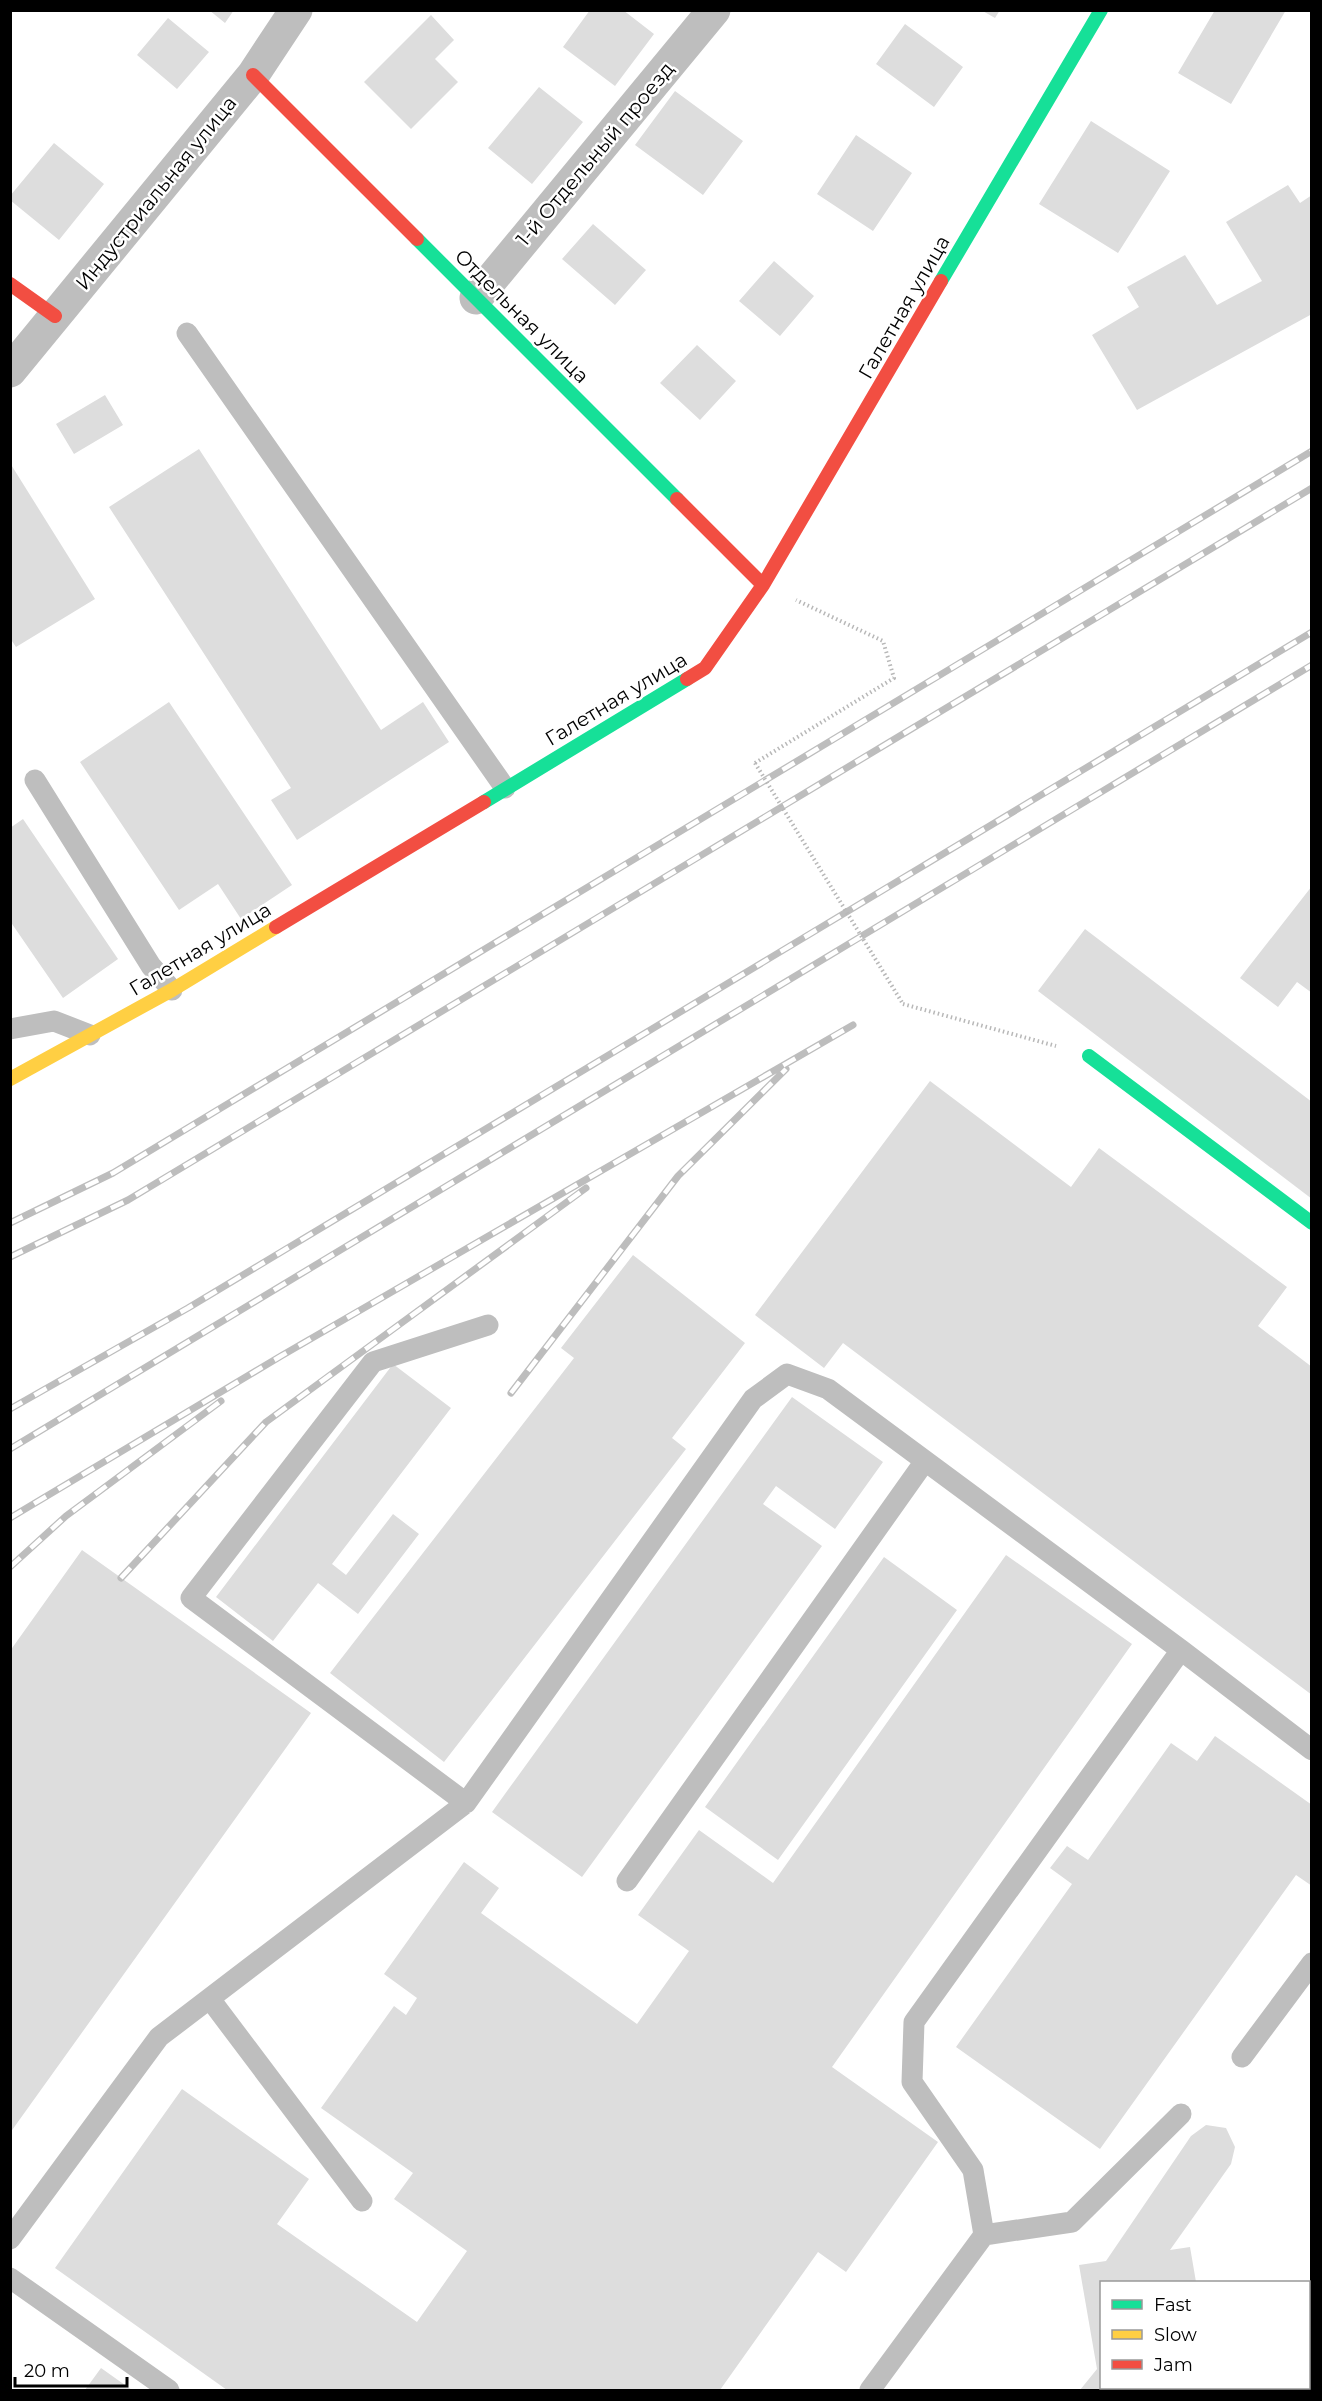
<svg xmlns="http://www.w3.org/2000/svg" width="1322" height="2401" font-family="Montserrat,sans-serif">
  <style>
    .building { fill: #ddd }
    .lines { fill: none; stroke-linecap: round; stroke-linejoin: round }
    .path { stroke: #b8b8b8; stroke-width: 4; stroke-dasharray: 1.5 3; stroke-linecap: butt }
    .lane { stroke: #bebebe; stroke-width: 21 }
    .street { stroke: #bebebe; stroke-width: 33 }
    .fast { stroke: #16e098; stroke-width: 14 }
    .slow { stroke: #ffcf43; stroke-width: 14 }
    .jam { stroke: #f24e42; stroke-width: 14 }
    .rail-casing { stroke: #bdbdbd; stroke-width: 7 }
    .rail { stroke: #fff; stroke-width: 4.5; stroke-dasharray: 14; stroke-linecap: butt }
    .path-bridge { stroke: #b8b8b8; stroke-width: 4; stroke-dasharray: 1.5 3; stroke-linecap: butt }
    .labels { text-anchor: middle; stroke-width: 5; stroke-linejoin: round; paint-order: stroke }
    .street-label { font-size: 20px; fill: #000; stroke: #fff }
  </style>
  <rect width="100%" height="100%" fill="#fff"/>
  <path class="building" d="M209 10H234L225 23Z
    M590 10H623L654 34 615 86 563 47Z
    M981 10H1000L995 18Z
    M1215 10H1286L1231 104 1178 73Z
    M431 15 454 40 435 59 458 82 411 129 364 82Z
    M168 18 209 52 177 89 137 55Z
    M905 24 963 67 934 107 876 64Z
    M539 87 583 122 532 184 488 148Z
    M675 91 743 141 703 195 635 145Z
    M1091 121 1170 171 1118 253 1039 204Z
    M856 135 912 173 873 231 817 194Z
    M54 143 104 184 59 240 10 200V196Z
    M1288 185 1300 203 1312 195V314L1137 410 1092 335 1139 307 1127 287 1185 255 1217 305 1262 281 1226 222Z
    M593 224 646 270 615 305 562 259Z
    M774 261 814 296 780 336 739 301Z
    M697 345 736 381 700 420 660 383Z
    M105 395 123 425 74 454 56 424Z
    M199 449 381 730 423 702 449 742 297 840 271 800 291 788 109 507Z
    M10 463 95 599 16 647 10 638Z
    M169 702 292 885 241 919 218 884 179 910 80 762Z
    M23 819 118 959 63 998 10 921V828Z
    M1312 886V993L1297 982 1278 1007 1240 978Z
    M1085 929 1312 1102V1199L1038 991Z
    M930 1081 1071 1187 1099 1148 1287 1287 1258 1326 1312 1367V1695L843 1343 824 1368 755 1315Z
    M633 1255 745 1343 672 1438 686 1449 444 1762 330 1673 574 1358 561 1348Z
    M393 1364 451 1408 332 1564 346 1575 393 1514 419 1534 358 1614 318 1583 273 1641 216 1597Z
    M792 1397 883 1462 835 1529 776 1486 763 1504 822 1546 582 1877 492 1812Z
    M82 1550 311 1713 10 2133V1651Z
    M1006 1555 1132 1644 832 2067 938 2142 846 2272 818 2252 720 2390H227L55 2268 182 2089 309 2179 277 2224 417 2322 467 2251 394 2199 413 2173 321 2108 394 2006 406 2015 417 1998 384 1974 464 1862 499 1888 481 1913 637 2024 689 1951 638 1915 699 1830 773 1883Z
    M884 1557 957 1610 778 1860 705 1807Z
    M1215 1736 1312 1805V1886L1296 1875 1100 2149 956 2047 1072 1884 1050 1868 1067 1846 1088 1860 1171 1743 1197 1761Z
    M1206 2125 1226 2128 1235 2147 1231 2164 1170 2250 1190 2247 1196 2282H1102V2388H1170L1168 2390H1080L1097 2369 1079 2265 1106 2261 1191 2136Z
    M101 2368 132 2390H85Z"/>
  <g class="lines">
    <path class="path" d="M755 763 894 678 883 641 796 600
      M903 1004 1056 1046
      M1308 2316 1312 2312
      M1247 2390 1250 2388"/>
    <path class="lane" d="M187 333 505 788
      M35 780 151 966 172 990
      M10 1029 54 1021 90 1035
      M466 1803 191 1598 373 1362 488 1325
      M627 1881 925 1461
      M210 1999 362 2201
      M1242 2057 1312 1963
      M984 2235 1072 2222 1181 2114
      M10 2239 159 2037 466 1803 753 1399 787 1374 828 1389 1181 1650 1312 1750
      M10 2278 169 2390
      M870 2390 984 2235 973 2170 912 2082 914 2022 1181 1650"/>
    <path class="street" d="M476 298 714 10
      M10 371 253 75 296 10"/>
    <path class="fast" d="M417 239 677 499
      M941 281 1101 10
      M484 802 687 679
      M1089 1056 1312 1223"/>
    <path class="slow" d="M10 1079 172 990 276 927"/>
    <path class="jam" d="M253 75 417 239
      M10 284 55 316
      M677 499 763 585
      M687 679 705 668 763 585 941 281
      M276 927 484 802"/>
    <defs>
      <path id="rail" d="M10 1223 113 1173 1312 451
        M10 1257 128 1200 1312 488
        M511 1393 678 1176 786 1069
        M10 1409 188 1308 1312 632
        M10 1449 1312 665
        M10 1518 281 1356 853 1025
        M10 1567 66 1516 221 1401
        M121 1578 266 1422 586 1188"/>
    </defs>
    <use href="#rail" class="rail-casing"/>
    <use href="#rail" class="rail"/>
    <path class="path-bridge" d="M755 763 903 1004"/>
  </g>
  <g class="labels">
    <g class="street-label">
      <text transform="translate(595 154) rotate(-50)" y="7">1-й Отдельный проезд</text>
      <text transform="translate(156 193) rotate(-51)" y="7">Индустриальная улица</text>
      <text transform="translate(904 307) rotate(-60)" y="7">Галетная улица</text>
      <text transform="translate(522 316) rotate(45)" y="7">Отдельная улица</text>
      <text transform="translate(616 699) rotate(-31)" y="7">Галетная улица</text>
      <text transform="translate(200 949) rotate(-31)" y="7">Галетная улица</text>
    </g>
  </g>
  <rect width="1322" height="2401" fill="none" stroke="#000000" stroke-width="24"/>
  <rect x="1100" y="2281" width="210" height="108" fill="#ffffff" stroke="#999999" stroke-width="1.5"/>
  <rect x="1112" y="2300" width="30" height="9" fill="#16e098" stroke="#999999" stroke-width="1.5"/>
  <text x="1154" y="2311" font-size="18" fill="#000000">Fast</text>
  <rect x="1112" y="2330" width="30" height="9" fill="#ffcf43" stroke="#999999" stroke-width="1.5"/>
  <text x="1154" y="2341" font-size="18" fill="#000000">Slow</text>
  <rect x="1112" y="2360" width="30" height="9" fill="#f24e42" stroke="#999999" stroke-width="1.5"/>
  <text x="1154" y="2371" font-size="18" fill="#000000">Jam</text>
  <path d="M15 2377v9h112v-9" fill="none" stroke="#000000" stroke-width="3"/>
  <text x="24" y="2377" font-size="18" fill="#000000" stroke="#ffffff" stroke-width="4.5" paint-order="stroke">20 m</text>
</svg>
